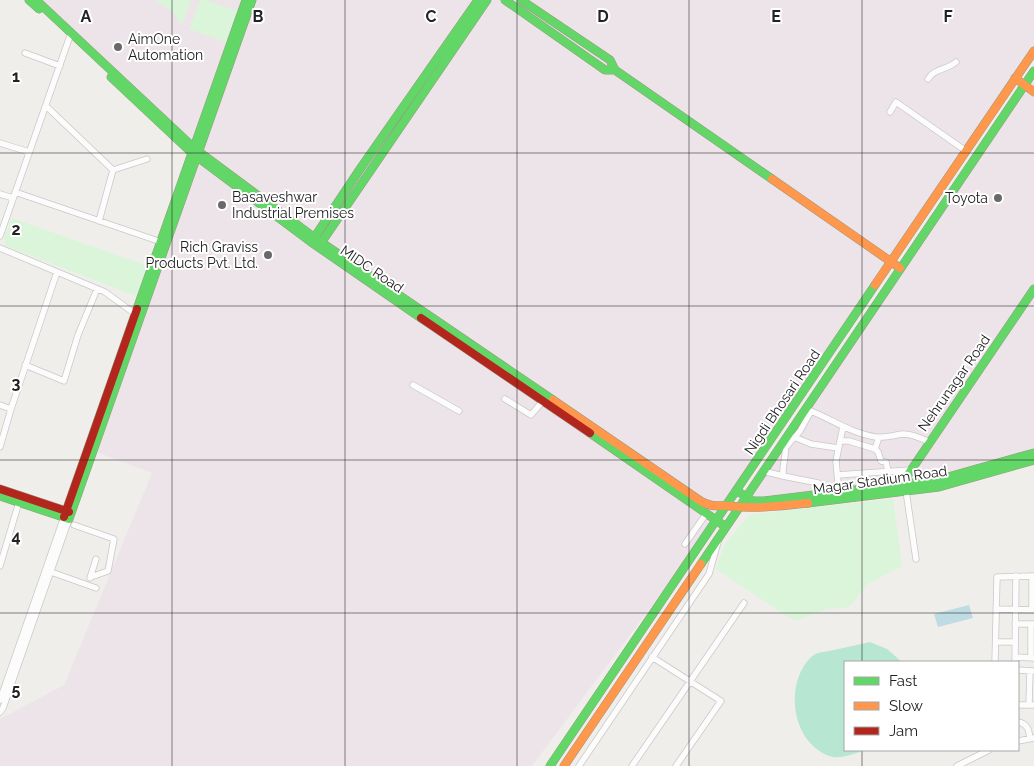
<svg xmlns="http://www.w3.org/2000/svg" width="1034" height="766" font-family="Raleway,sans-serif">
  <style>
    .industrial { fill: #ede4e9 }
    .park { fill: #daf5da }
    .pitch { fill: #b7e6d2 }
    .water { fill: #bfdbe3 }
    .lines { fill: none; stroke-linecap: round; stroke-linejoin: round }
    .street-casing { stroke: #c9c8c7; stroke-width: 7 }
    .fast-casing { stroke: #999a82; stroke-width: 9 }
    .slow-casing { stroke: #999a82; stroke-width: 9 }
    .jam-casing { stroke: #999a82; stroke-width: 9 }
    .street { stroke: #fdfcfc; stroke-width: 5.5 }
    .fast { stroke: #63d668; stroke-width: 8 }
    .slow { stroke: #ff974d; stroke-width: 8 }
    .jam { stroke: #b3261e; stroke-width: 8 }
    .grid { fill: none; stroke: #222; stroke-width: 1; stroke-opacity: 0.55 }
    .poi-dot { fill: #6a6968; stroke: #fff; stroke-width: 2 }
    .labels { text-anchor: middle; stroke-width: 4; stroke-linejoin: round; paint-order: stroke }
    .poi-label { font-size: 14px; fill: #222; stroke: #fff; text-anchor: start }
    .street-label { font-size: 14px; fill: #222; stroke: #fff }
    .grid-label { font-size: 16px; text-anchor: middle; font-weight: bold; fill: #222; stroke: #fff; stroke-width: 4; stroke-linejoin: round; paint-order: stroke }
  </style>
  <rect width="100%" height="100%" fill="#f0eeeb"/>
  <path class="industrial" d="M41 0H241L192 143Z
    M251 0H1034V47L728 504 532 766H0V719L64 685 152 473 91 450Z
    M1034 74V451L970 467 881 484 748 499Z"/>
  <path class="park" d="M155 0H191L182 25 171 10Z
    M200 0H206L237 11 226 42 189 29Z
    M12 218 148 266 136 296 6 246 4 238Z
    M893 499 902 566 868 584 852 604 845 608 827 609 798 620H793L716 569 725 544 747 517 754 514Z"/>
  <path class="pitch" d="M870 642 887 649 902 662H845V750H867C858 752 842 759 833 757 796 747 785 696 804 666 806 663 810 657 814 655 818 652 824 652 829 651 843 648 857 645 870 642Z"/>
  <path class="water" d="M969 605 973 618 938 627 934 614Z"/>
  <g class="lines">
    <defs>
      <path id="street" d="M25 53 60 66
        M928 79C935 68 947 70 956 62
        M46 106 113 170
        M890 112 896 102 966 151
        M0 143 29 152
        M113 170 147 159
        M15 192 164 243
        M0 194 13 198
        M99 221 113 170
        M0 236 71 33
        M0 248 105 292 138 316
        M25 365 64 381 78 335 97 289
        M413 385 459 411
        M505 399 531 415 543 401
        M0 405 11 409
        M794 437 811 444 838 448
        M840 441 843 427
        M785 445C787 454 782 465 783 476L818 483 829 494
        M0 447 11 409 57 272
        M786 447 800 431 811 411C833 420 853 434 876 437 886 438 894 435 903 434 912 434 921 438 929 442
        M875 449 878 452 881 461 886 462 888 471
        M763 471 783 476
        M837 475 910 470
        M906 491 916 559
        M839 494 836 461 840 441H849L875 449 879 437
        M74 525 114 539 108 571 91 577
        M685 544 706 514
        M0 566 19 502
        M51 572 96 588
        M90 578 96 559
        M996 609 1034 610
        M1032 610V576
        M1015 624H1033
        M996 642H1015
        M652 657 721 701 676 766
        M1015 657 1033 658
        M1031 658V624
        M995 662 997 577 1034 576
        M1015 662 1016 576
        M1018 670 1033 671
        M0 700 64 517
        M1018 705H1034
        M1029 705 1030 671
        M0 712 3 708 69 519
        M1018 722C1028 724 1029 730 1030 739
        M1018 741 1034 738
        M579 766 709 574 718 542
        M632 766 744 603
        M957 766 989 750"/>
      <path id="fast" d="M29 0 39 9
        M36 0 194 148 315 238 553 400
        M505 0 605 70H615
        M521 0 610 60 615 70 772 179
        M111 77 192 153 311 242 421 318
        M312 241 360 169 478 0
        M319 246 487 0
        M137 309 246 0
        M590 433 726 527
        M899 488 1034 289
        M737 491 753 501H764L937 480 1034 453
        M0 496 69 519 252 0
        M808 503 939 487 1034 460
        M701 564 1034 71
        M550 766 875 285"/>
      <path id="slow" d="M1015 78 1034 92
        M772 179 900 268
        M875 285 1034 51
        M553 400 702 502C716 508 716 505 729 506 756 509 781 506 808 503
        M564 766 701 564"/>
      <path id="jam" d="M421 318 590 433
        M0 489 69 512
        M64 517 137 309"/>
    </defs>
    <use href="#street" class="street-casing"/>
    <use href="#fast" class="fast-casing"/>
    <use href="#slow" class="slow-casing"/>
    <use href="#jam" class="jam-casing"/>
    <use href="#street" class="street"/>
    <use href="#fast" class="fast"/>
    <use href="#slow" class="slow"/>
    <use href="#jam" class="jam"/>
  </g>
  <path class="grid" d="M172 0V766M345 0V766M517 0V766M689 0V766M862 0V662M0 153H1034M0 306H1034M0 460H1034M0 613H1034M862 750V766"/>
  <g class="poi-dot">
    <circle cx="118" cy="47" r="5"/>
    <circle cx="998" cy="198" r="5"/>
    <circle cx="222" cy="205" r="5"/>
    <circle cx="268" cy="255" r="5"/>
  </g>
  <g class="labels">
    <g class="poi-label">
      <text x="128" y="44">AimOne<tspan x="128" dy="16">Automation</tspan></text>
      <text x="232" y="202">Basaveshwar<tspan x="232" dy="16">Industrial Premises</tspan></text>
      <text x="988" y="203" text-anchor="end">Toyota</text>
      <text x="258" y="252" text-anchor="end">Rich Graviss<tspan x="258" dy="16">Products Pvt. Ltd.</tspan></text>
    </g>
    <g class="street-label">
      <text transform="translate(372 269) rotate(34)" y="5">MIDC Road</text>
      <text transform="translate(954 383) rotate(-55)" y="5">Nehrunagar Road</text>
      <text transform="translate(782 402) rotate(-56)" y="5">Nigdi Bhosari Road</text>
      <text transform="translate(880 480) rotate(-8)" y="5">Magar Stadium Road</text>
    </g>
  </g>
  <g class="grid-label">
    <text x="86" y="22">A</text>
    <text x="258" y="22">B</text>
    <text x="431" y="22">C</text>
    <text x="603" y="22">D</text>
    <text x="776" y="22">E</text>
    <text x="948" y="22">F</text>
    <text x="16" y="82">1</text>
    <text x="16" y="235">2</text>
    <text x="16" y="389">3</text>
    <text x="16" y="542">4</text>
    <text x="16" y="695">5</text>
  </g>
  <rect x="844" y="661" width="175" height="90" fill="#ffffff" stroke="#a7a7a7"/>
  <rect x="854" y="677" width="25" height="8" fill="#63d668" stroke="#a7a7a7"/>
  <text x="889" y="686" font-size="15" fill="#222222">Fast</text>
  <rect x="854" y="702" width="25" height="8" fill="#ff974d" stroke="#a7a7a7"/>
  <text x="889" y="711" font-size="15" fill="#222222">Slow</text>
  <rect x="854" y="727" width="25" height="8" fill="#b3261e" stroke="#a7a7a7"/>
  <text x="889" y="736" font-size="15" fill="#222222">Jam</text>
</svg>
